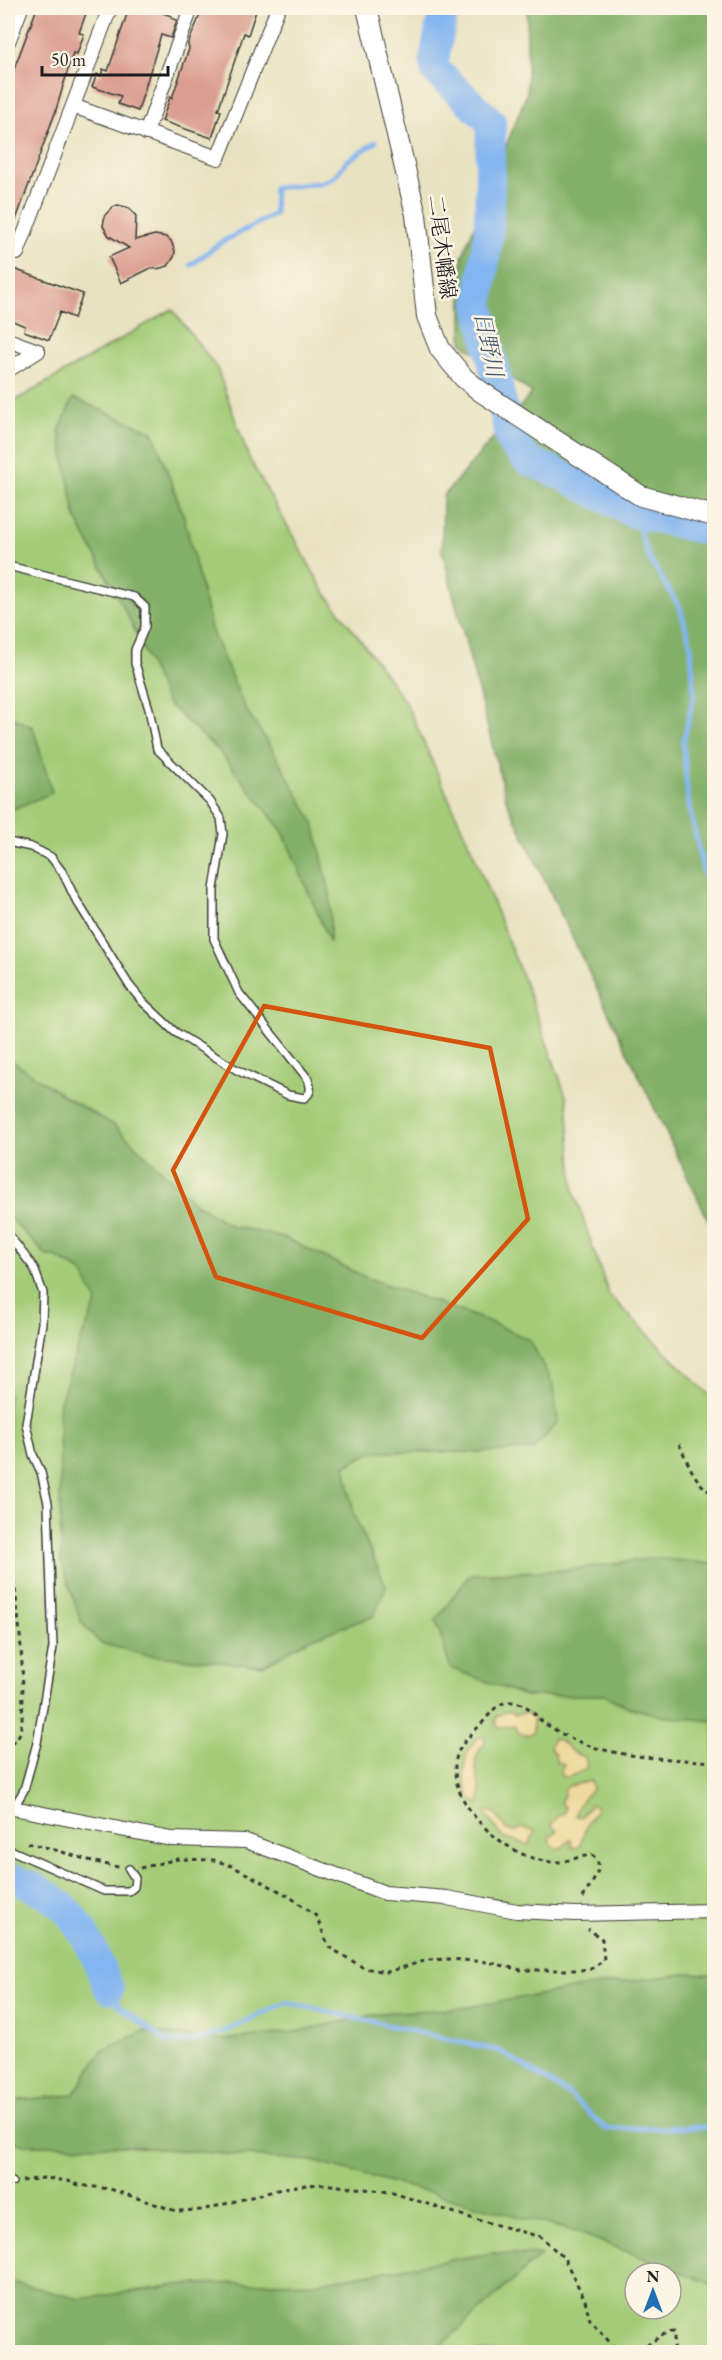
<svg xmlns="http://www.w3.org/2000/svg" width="722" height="2360" font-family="'EB Garamond','Noto Serif JP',serif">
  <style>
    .green { fill: #a4cc78; stroke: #60744a; stroke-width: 1.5; fill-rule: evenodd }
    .forest { fill: #83b068; stroke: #506642; stroke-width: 1.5 }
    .sand { fill: #eeda9e; stroke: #857b5d; stroke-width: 1.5 }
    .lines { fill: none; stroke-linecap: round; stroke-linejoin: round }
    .stream { stroke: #83b5f0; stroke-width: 5 }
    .river { stroke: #83b5f0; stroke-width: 30 }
    .building { fill: #da9d91 }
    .lane-casing { stroke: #3b3a35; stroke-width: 10 }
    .street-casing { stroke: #3b3a35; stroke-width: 16 }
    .secondary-casing { stroke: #3b3a35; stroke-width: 22 }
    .path { stroke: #3b3a35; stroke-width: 3; stroke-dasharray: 4.5 4.5; stroke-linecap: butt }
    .lane { stroke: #fff; stroke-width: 7 }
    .street { stroke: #fff; stroke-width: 14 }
    .secondary { stroke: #fff; stroke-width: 20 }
    .marked { fill: none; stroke: #d4530e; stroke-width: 4.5; stroke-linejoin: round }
    .labels { text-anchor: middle; stroke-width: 5; stroke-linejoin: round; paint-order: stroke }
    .street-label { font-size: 21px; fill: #1c1c1c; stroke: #fcf5e5 }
    .water-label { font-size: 22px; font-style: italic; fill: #455971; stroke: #fcf5e5 }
  </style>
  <rect width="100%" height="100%" fill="#fcf5e5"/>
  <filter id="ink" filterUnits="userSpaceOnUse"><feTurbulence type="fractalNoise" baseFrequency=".0167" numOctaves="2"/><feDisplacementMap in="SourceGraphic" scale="12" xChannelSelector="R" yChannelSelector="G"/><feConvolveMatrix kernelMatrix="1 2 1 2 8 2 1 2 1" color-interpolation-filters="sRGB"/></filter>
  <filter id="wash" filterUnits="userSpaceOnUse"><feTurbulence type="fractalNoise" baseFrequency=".008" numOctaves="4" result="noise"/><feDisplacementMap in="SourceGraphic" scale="24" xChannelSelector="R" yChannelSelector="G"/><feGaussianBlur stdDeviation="1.35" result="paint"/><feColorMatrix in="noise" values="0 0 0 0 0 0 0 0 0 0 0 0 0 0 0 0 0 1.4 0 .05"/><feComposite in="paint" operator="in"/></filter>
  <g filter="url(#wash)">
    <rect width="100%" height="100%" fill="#e9e2c1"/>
    <path class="green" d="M172 309 217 368 249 458 324 591 376 661 405 702 412 716 474 855 530 996 567 1099 574 1192 609 1295 714 1400V2352H8V405ZM635 2273H671V2309H635Z"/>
    <path class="forest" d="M527 8H714V1232L507 802 442 551 443 496 532 393 462 343V257L527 93Z
      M73 398 153 432 184 517 212 632 246 710 272 749 314 823 330 894V943L283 832 219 751 167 703 129 618 76 519 59 431Z
      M8 716 33 727 52 793 8 811Z
      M8 1058 67 1098 114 1125 195 1203 231 1226 283 1237 365 1277 488 1321 530 1340 553 1385 558 1422 533 1450 479 1452H372L345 1466 354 1514 386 1586 374 1616 310 1639 263 1666 145 1655 100 1643 81 1622 61 1560 59 1405 80 1342 97 1302 81 1271 53 1256H47L8 1216Z
      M655 1558 714 1564V1721L666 1717 627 1707 605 1695 525 1696 450 1668 436 1620 470 1574 566 1570Z
      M690 1973 714 1975V2285L576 2232 312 2161 124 2146 24 2145 8 2140V2101L73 2095 102 2051 144 2031 221 2040 295 2032 381 2013 462 2008 584 1987Z
      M492 2253 541 2255 434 2352H8V2281L80 2299 185 2284 319 2282Z"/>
    <path class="sand" d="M504 1712H511L515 1715C524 1713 527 1711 533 1718V1732L527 1735 520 1734 514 1725 499 1728 495 1722 497 1716Z
      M481 1736 484 1738 485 1743C463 1766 488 1788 478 1804L469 1798C462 1778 460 1749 481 1736Z
      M553 1738C569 1742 566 1753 585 1757L587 1767C581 1772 569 1779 562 1777L560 1771 564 1764 556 1762 555 1754 550 1747Z
      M591 1781 593 1789C585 1796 576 1804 576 1816L581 1817 591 1804 595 1805 596 1809 587 1824 579 1847 572 1848 571 1839 563 1847 555 1849 550 1844 549 1837 557 1831 551 1825 558 1816 564 1814 565 1807 560 1802 564 1796V1790L569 1786Z
      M486 1811 495 1813 507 1830 516 1831 522 1828 535 1831 529 1845 506 1838 500 1834 485 1814Z"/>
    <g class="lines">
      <path class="stream" d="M191 265 220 243 275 214 274 188 320 183 333 178 347 161 376 142
        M633 513 649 558 680 608 691 646 694 695 683 743 688 800 707 888 714 903
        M109 1989 120 2007 167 2042H188L227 2031 286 2002 500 2051 567 2093 606 2129 714 2127"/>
      <path class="river" d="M444 8 434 60 435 70 491 122 489 228 479 304 511 442 527 460 564 476 633 513 714 532
        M8 1877C72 1897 86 1931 109 1989"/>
    </g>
    <g id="blocks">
      <path class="building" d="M37 8H88L79 33 84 34 77 54 73 53 55 113 10 236H8V85Z
        M129 8H147L172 16 171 18 177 20 171 38 161 35 138 111 118 104 121 96 92 87 97 74 101 76 103 69 108 71Z
        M203 8H257L248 35 244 33 218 110 221 111 212 138 162 121 170 97 172 98 189 49 188 44Z
        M118 205 129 208 136 216 135 240 155 235 166 237 171 241 175 251 174 257 168 266 157 269 151 268 121 283 109 257 129 248 109 236 103 226 105 215 113 207Z
        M11 268 83 294 74 318 60 312 49 340 24 331 25 326 8 319V277Z"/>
    </g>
  </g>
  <g filter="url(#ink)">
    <use href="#blocks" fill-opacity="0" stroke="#3b3a35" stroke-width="1.5"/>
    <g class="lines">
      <defs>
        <path id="lane" d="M8 566 134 597 145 607V627L135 650V663L149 709 157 749 210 801 221 818 223 834 214 889V939L239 993 308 1079C311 1088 312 1093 304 1098L288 1095 237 1070 175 1032 142 1001 129 985 75 898 63 873 51 857 31 847 8 842
          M8 1234 34 1268 43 1293 42 1323 26 1424 33 1455 41 1472 48 1503 53 1647 37 1743 24 1790 14 1807
          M8 1849 104 1891H129L134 1887 135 1878 129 1869
          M8 2180 12 2182"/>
        <path id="street" d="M8 42 21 8
          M73 106 218 158 278 8
          M146 133 191 8
          M8 249 17 253 110 8
          M8 340 38 351
          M8 370 38 351
          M8 1807 171 1839 246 1841 385 1893 447 1898 517 1911 575 1914 714 1911"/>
        <path id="secondary" d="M367 8 416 215 427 316 440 349 464 378 480 391 641 496 714 516"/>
      </defs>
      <use href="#lane" class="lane-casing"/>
      <use href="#street" class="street-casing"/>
      <use href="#secondary" class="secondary-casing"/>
      <path class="path" d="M679 1444C688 1462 695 1485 714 1494
        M8 1554C17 1578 30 1716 18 1737 16 1740 11 1744 8 1746
        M27 1843C59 1849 87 1862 119 1867
        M140 1868 178 1859 214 1860 232 1866 287 1895 310 1911 316 1916 329 1947 364 1968 387 1972 428 1960 449 1959 488 1962 521 1970H581L591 1969 604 1960 602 1939 588 1929
        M583 1898C589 1885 608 1867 592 1855 578 1856 565 1863 552 1862 509 1860 446 1805 456 1759 459 1744 473 1733 483 1722 491 1713 497 1702 511 1702 527 1702 533 1714 544 1723 550 1727 557 1731 564 1735 610 1759 663 1758 714 1762
        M22 2181 44 2178 68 2181 79 2185 110 2189 176 2211 202 2210 289 2187 306 2185 322 2184 390 2192 471 2218 541 2237 564 2258 585 2300 590 2320 614 2347C624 2348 634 2351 643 2347 655 2342 661 2332 674 2332V2349L672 2352"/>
      <use href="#lane" class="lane"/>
      <use href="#street" class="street"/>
      <use href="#secondary" class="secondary"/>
    </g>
  </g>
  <path class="marked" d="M264 1006 490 1048 528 1219 422 1338 216 1277 173 1170Z"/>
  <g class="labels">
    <g class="street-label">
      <text transform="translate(442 247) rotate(83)" y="7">二尾木幡線</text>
    </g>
    <g class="water-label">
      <text transform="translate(489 344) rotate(78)" y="8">日野川</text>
    </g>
  </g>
  <rect width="722" height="2360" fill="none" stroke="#fcf5e5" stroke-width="30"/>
  <g transform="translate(653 2291)"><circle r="28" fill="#fcf5e5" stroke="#a29e95" stroke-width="1.5"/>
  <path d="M0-4.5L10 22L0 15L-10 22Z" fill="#1f6fb2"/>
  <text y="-9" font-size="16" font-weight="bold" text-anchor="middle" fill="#1c1c1c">N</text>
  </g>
  <path d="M42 66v9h126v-9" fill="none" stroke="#1c1c1c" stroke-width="3"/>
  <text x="51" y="66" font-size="18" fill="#1c1c1c" stroke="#fcf5e5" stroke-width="4.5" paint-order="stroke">50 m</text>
</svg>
